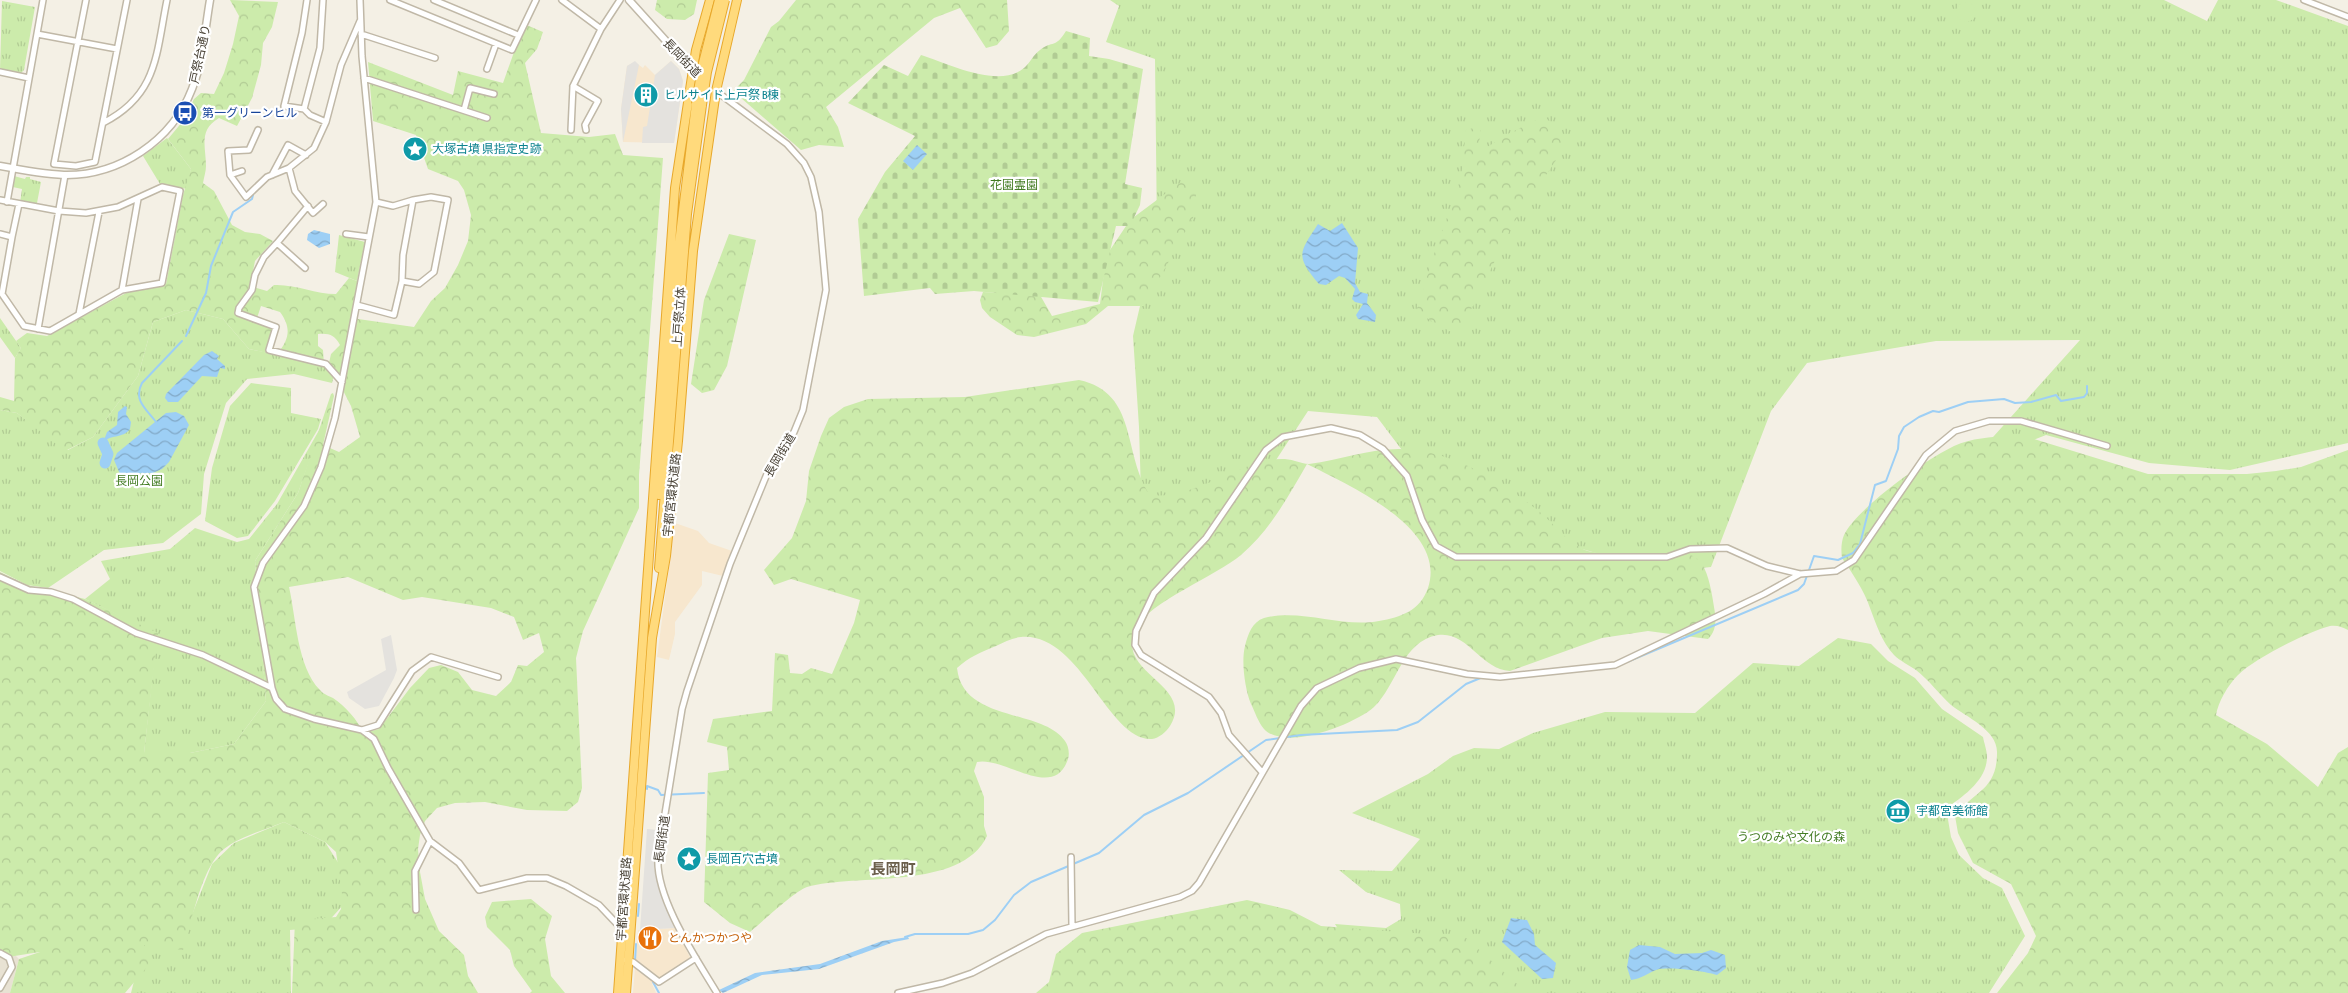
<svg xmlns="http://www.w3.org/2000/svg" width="2348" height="993" font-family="'Asap Condensed','Noto Sans JP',sans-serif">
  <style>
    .residential { fill: #e8e2d3 }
    .commercial { fill: #f7e7ce }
    .grass { fill: url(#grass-tufts) }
    .forest { fill: url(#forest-crowns); fill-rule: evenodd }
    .cemetery { fill: url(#cemetery-stones) }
    .pitch { fill: #ccebab }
    .parking { fill: #e4e2de }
    .water { fill: url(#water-waves) }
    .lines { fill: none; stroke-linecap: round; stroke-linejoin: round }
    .stream { stroke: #9dcff5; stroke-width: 2 }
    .river { stroke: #9dcff5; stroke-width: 11 }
    .minor-casing { stroke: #c0b8a7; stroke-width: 8 }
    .tertiary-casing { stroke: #c0b8a7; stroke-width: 9 }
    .trunk-casing { stroke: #e8a82b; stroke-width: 10 }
    .minor { stroke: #fff; stroke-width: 5 }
    .tertiary { stroke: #fff; stroke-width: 6 }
    .trunk { stroke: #ffda7c; stroke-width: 8 }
    .trunk-bridge-casing { stroke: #e8a82b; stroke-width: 10; stroke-linecap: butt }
    .trunk-bridge { stroke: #ffda7c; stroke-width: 8 }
    .labels { text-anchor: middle; stroke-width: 4.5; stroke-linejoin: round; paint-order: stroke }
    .street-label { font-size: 12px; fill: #474034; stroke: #fff }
    .culture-label { font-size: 12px; fill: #0d838f; stroke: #fff; text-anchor: start }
    .transit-label { font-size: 12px; fill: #164399; stroke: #fff; text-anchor: start }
    .park-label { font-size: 12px; fill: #437c23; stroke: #fff }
    .food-label { font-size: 12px; fill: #c56008; stroke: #fff; text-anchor: start }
    .quarter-label { font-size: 15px; font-weight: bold; fill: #6a5e4b; stroke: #fff }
  </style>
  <defs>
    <pattern id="grass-tufts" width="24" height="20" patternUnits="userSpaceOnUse" patternTransform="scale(1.25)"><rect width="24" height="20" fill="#ccebab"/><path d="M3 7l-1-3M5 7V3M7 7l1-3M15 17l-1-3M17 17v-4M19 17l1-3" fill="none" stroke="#b1cb94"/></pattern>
    <pattern id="forest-crowns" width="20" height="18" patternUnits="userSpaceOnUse" patternTransform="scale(1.25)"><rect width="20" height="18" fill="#ccebab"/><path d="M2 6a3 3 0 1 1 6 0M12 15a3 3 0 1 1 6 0" fill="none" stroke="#b1cb94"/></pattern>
    <pattern id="cemetery-stones" width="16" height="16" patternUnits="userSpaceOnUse" patternTransform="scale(1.25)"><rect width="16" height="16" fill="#ccebab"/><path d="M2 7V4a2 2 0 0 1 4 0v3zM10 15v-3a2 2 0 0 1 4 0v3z" fill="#b1cb94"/></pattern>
    <pattern id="water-waves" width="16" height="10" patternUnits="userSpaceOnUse" patternTransform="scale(1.25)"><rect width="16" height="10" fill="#9dcff5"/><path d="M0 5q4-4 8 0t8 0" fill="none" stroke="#82a9c7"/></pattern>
  </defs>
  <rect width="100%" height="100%" fill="#f4f0e5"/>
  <path class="residential" d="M0 940 19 959 10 993H0Z"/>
  <path class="commercial" d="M671 61 679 69 683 81 674 143 623 142 621 109 627 66 635 62 643 68 645 65 655 75Z
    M675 523 698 531 709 543 732 551 723 576 702 571V585L675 622V634L669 660 657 657Z
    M675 928 691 959 652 984 656 993H633L638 930Z"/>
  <path class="grass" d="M1110 0H2164L2207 21 2218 0H2276L2348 26V443L2230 470 2149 463 2046 435 1968 465 2080 340 1936 341 1807 363 1771 411 1711 567 1663 572 1448 511 1377 417 1308 411 1252 497 1142 526 1139 427 1133 336 1157 233 1155 59 1106 42 1119 6Z
    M2 1 35 7 24 70 20 74 0 70Z
    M167 138 191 169 187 189 160 184 143 156Z
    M14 176 25 179 26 177H30V179L41 182 37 203H20L22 189 8 186Z
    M339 235 365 242 357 281 335 272Z
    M186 310 223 319 249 349 324 364 334 375 332 383 294 374 247 379 226 403 204 474 201 514 163 543 104 550 48 588 27 585 0 571V410L17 413 68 450 93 437 138 376 153 322Z
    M0 318 21 348 15 358 0 337Z
    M251 383 291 388V413L321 419 318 429 275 501 248 536 237 538 205 521 212 468 230 406Z
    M322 425 298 493 255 561 266 701 234 744 190 753H144L157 634 85 599 110 579 101 561 170 549 195 528 237 542 249 539 277 504Z
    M1838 638 1871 644 1888 661 1915 678 1942 709 1983 737C1984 743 1987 750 1987 757 1987 780 1963 797 1946 808L1951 837 1959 855 1983 878 2002 888 2025 936 1989 993H1467L1368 977 1335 924 1386 928 1401 919 1400 904 1366 892 1339 870 1392 871 1420 839 1352 813 1428 774 1453 756 1474 748 1499 749 1533 733 1605 712 1695 713 1753 663 1799 666Z
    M284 822 325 842 339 864 346 902 323 927 290 930 291 993H131L143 945 193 912 212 864 234 843Z"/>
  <path class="forest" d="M230 0 278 2 272 27 263 43 261 65 252 98 237 126 219 118C198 130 206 147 206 166 206 171 204 177 203 183L214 191 232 225 245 232 260 234 273 241 255 261 250 286 267 291 274 285C295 284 315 294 336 294L349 278 357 281 358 319 414 327 431 301 445 288 458 265 468 241 471 215 464 190 458 181 428 169 416 135 373 121 368 62 453 95 458 71 503 83 524 24 543 32 537 49 525 63 541 133 589 137 615 134 623 155 663 158 639 475V508L583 631 576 658 582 788 578 802 567 811 527 810 485 802 455 803 437 808 425 821 420 835 418 849 420 872 425 899 439 931 464 955 468 976 478 993H292L295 920 336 917 341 909 342 894 336 852 325 842 284 822C265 830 241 836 224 849 208 862 200 890 194 910 189 923 189 937 183 950L144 945 153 960 125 993H10L19 959 40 952 8 957 0 954V572L27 585 85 599 158 633 144 753H190L234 744 266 701 255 561 298 493 331 394 333 393 334 396 323 445 339 452 360 437 351 406 329 363 331 354 340 345C335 335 329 333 318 334V346L323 350 324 364 278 353C290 338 291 327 280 312L261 306 256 321 272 329 267 353 249 349 223 319 186 310 153 322 138 376 93 437 65 451 17 413 0 410V397L14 401 15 358 21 348 16 341 27 333 47 336 126 293 166 284 183 195 191 169 168 139 183 121 194 99 201 93 214 94 224 73 233 44 239 16ZM348 577 403 600 422 597 491 608 514 617 523 640 539 633 544 652 527 666 518 665 511 682 496 696 472 690 458 672 441 665 429 668 410 688 379 729 363 733C358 720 345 706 333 698 329 696 323 694 320 690 297 667 296 617 289 587Z
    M657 0H697L694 14 685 20 667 19 655 10Z
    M796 0H1007L1009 31 997 45 986 48 960 8 934 18 826 107 838 127 844 147 819 145 801 150 733 91 744 80 771 27 779 21Z
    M1544 116 1569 141 1513 224 1458 336 1416 312 1433 257 1461 178 1466 130 1481 126 1478 153 1506 135Z
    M1181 182 1197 188 1193 218 1144 306H1108L1086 324 1034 337 1017 335 990 317 982 308 980 300 983 292 1040 295 1052 316 1100 304 1106 256 1130 220Z
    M729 234 756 240 727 366 714 390 702 393 691 384 704 300Z
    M1079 380C1139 393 1122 454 1150 495 1187 500 1228 470 1265 461 1275 459 1285 458 1295 461 1300 462 1305 464 1309 464 1340 460 1368 449 1399 449 1451 449 1502 482 1541 513 1555 525 1568 543 1585 550 1595 554 1608 552 1619 552 1639 551 1690 544 1702 564 1709 575 1712 594 1714 607 1716 618 1717 631 1708 639L1648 631 1602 638 1510 671C1480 669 1468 631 1438 635 1402 641 1397 685 1374 707 1355 724 1285 752 1264 729 1258 722 1255 712 1251 704 1245 689 1241 662 1245 646 1248 634 1252 622 1264 618 1302 608 1341 628 1379 621 1401 617 1420 611 1428 588 1448 528 1348 485 1307 464 1288 497 1270 530 1241 555 1216 576 1149 602 1136 628 1113 674 1196 684 1170 726 1166 732 1159 738 1152 739 1108 742 1081 632 1021 637 1012 638 1004 642 996 646 981 652 969 657 957 668 963 723 1042 708 1065 741 1068 745 1070 753 1068 759 1054 802 1004 756 977 762L974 771 984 797V826L987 836C961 891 856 873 807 887 795 891 762 922 750 932L730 923 704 902 708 773 729 770 727 747 707 742 713 719 772 711 775 653 788 655 790 673 802 674 811 668 832 674 854 623 860 600 791 579 774 585 764 570 792 538 806 501 809 471 821 436 829 418 844 407 868 399 965 397Z
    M2010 436 2034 439 2148 474H2247L2276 471 2301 467 2348 450V630C2342 627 2337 625 2330 626 2307 632 2254 659 2238 675 2228 685 2218 702 2216 715L2267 744 2318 787 2338 753 2348 747V993H1997L2028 953 2036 936 2011 884 1973 863 1958 833 1955 816C1973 791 1997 791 1997 753 1998 730 1966 717 1951 705 1939 694 1929 680 1916 670 1909 665 1900 661 1894 655 1882 642 1876 624 1870 608 1864 590 1852 573 1842 558 1841 551 1841 542 1844 535 1858 507 1925 460 1954 446 1972 438 1990 437 2010 436Z
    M531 899 552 916 545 939 551 976 565 993H530L532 991 514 966 510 950 487 927 485 917 492 902Z
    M1247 900 1290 910 1321 926 1465 937 1527 993H1036L1049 982 1056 954 1082 933Z"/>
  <path class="cemetery" d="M1066 31 1090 38 1089 56 1109 59 1143 69 1125 184 1142 188 1140 205 1130 226H1116L1098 302 974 291 935 294 930 288 864 296 858 219 885 172 915 136 848 103 884 65 908 76 921 55C949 64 999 89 1024 68 1030 63 1033 55 1040 50 1053 40 1055 49 1066 31Z"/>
  <path class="pitch" d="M1956 12a10 10 0 1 1 20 0a10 10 0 1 1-20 0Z"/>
  <path class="parking" d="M635 61 639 65 623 142 621 109 627 66Z
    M671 61 679 69 683 81 674 143H642L643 127 647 126 655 75Z
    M391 635 397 670 394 678 379 706 365 709 349 698 347 692 386 670 381 639Z
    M647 829 658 830 654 868 675 928 640 930Z"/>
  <path class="water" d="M917 145 927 154 913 170 903 161Z
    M1342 223 1358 248 1355 283 1360 292 1368 294 1367 303 1376 315 1375 322 1358 319 1356 315 1363 304 1355 302 1352 299 1355 289 1345 278 1339 276 1326 285 1319 284C1294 255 1300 252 1318 224L1330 231Z
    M314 230 330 234V244L319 248 307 240 308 234Z
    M212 351 219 356 217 359 225 366V369L220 368 217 377 202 376 178 402H168L165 398 166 394 204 355Z
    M125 406 127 407 126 414 131 422 130 429C123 439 109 434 103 443L107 432 117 425 118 412Z
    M176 412 184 416 189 425 169 462 162 469 153 473 120 474 114 460 117 453 166 413Z
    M1511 918 1527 920 1534 934 1535 945 1556 963 1553 978 1542 979 1502 942Z
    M908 937 909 939 894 942 819 969 762 975 723 993 719 990 755 973 820 964 882 941Z
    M1639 945 1660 947 1675 954 1702 953 1711 950 1725 955 1726 968 1717 975C1705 971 1672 967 1659 969 1649 972 1642 979 1631 980L1627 967 1630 950Z"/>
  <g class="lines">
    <path class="stream" d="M186 336 206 293 211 266 233 212 252 199 253 195
      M156 422C146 409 133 400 142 383L182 341
      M1627 662 1798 590 1804 584 1814 556 1838 560 1853 553 1860 544 1875 485 1886 481 1898 449 1899 436 1904 427 1919 417 1933 411 1939 412 1968 402 2004 399 2015 403 2031 402 2056 395 2061 401 2084 397 2087 393V386
      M1590 670 1615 667
      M647 789V786L658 790 661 795 704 793
      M638 916 639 904
      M905 937 915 934H968L983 930 995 920 1014 895 1031 882 1099 853 1144 815 1188 793 1266 740 1301 735 1397 730 1418 722 1466 684 1483 677
      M635 961 636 944
      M653 982 659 993"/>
    <path class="river" d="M103 443 108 454 105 463"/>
    <defs>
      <path id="minor" d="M86 0 54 164 76 166 95 162 127 0
        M323 0 320 48 304 109 310 115 326 122 341 65 360 21
        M360 0 362 56 376 202 335 418 321 467 304 506 263 563 254 587 272 688 276 699 285 709 314 719 362 730 374 739 388 768 430 841 459 863 479 890 527 878H547L566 886 599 905 617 924 625 926
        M390 0 512 50 536 0
        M434 0 518 35
        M562 0 601 29
        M2304 0 2348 17
        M37 34 117 49
        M361 34 435 58
        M487 69 496 44
        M0 72 29 78
        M364 78 487 118
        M573 86 598 101 585 125 586 130
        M716 91 787 144 804 163 811 177 819 212 826 290 803 410 794 432 769 469 730 564 687 691 682 709 658 857C655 898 696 958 717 993
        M304 109 284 106 302 33 307 0
        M464 110 470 88 494 94
        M103 123C158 95 156 54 167 0
        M258 130 249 150 228 151 230 175 246 197 267 177 289 168 314 148 326 122
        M571 130 573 86 601 29 620 0
        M289 168 295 191 313 213 323 204
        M230 175 242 171
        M272 175 288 145 306 155
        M0 200 59 211 86 213 118 207 162 187 180 191 162 283 122 290 50 331 24 326 2 294 12 237 0 234
        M7 202 43 0
        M346 234 369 237
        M12 237 19 204
        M277 243 308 206
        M305 268 277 243 264 257 255 275 252 290 239 308 238 313 276 327 269 350 326 364 342 382
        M402 281 403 255 413 200
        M122 290 138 199
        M357 305 394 315 402 281 419 284 434 272 448 200 431 197 413 200 393 206 376 202
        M79 314 99 212
        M38 329 65 175
        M0 577 29 590 51 592 73 599 136 633 203 655 272 688
        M362 730 378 725 412 671 431 657 498 677
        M1262 772 1229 735 1221 713 1209 697 1141 655 1135 645 1136 631 1154 593 1206 538 1266 450 1283 437 1331 428 1360 435 1383 449 1407 476 1422 520 1436 546 1456 557H1667L1690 549 1727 548 1767 566 1800 574 1836 571 1854 560 1926 455 1955 431 1989 421H2021L2107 446
        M1071 857 1072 926
        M416 910 415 871 430 841
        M0 953 9 958 12 967 0 988
        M626 960 633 962 659 982 696 958
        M898 993 943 983 972 973 1046 934 1180 897 1192 891 1199 883 1301 706 1317 688 1359 668 1396 659 1467 674 1500 677 1615 665 1764 594 1800 574"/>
      <path id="tertiary" d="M629 0 694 72
        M0 166C21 170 43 174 64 175 119 176 172 141 192 89 203 61 205 29 210 0"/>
      <path id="trunk" d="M659 495 677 260 696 104
        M659 568 687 214 702 105
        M618 993 675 188 696 50 710 0
        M626 993 652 638 666 556 678 441 693 251 716 91 737 0"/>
    </defs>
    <use href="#minor" class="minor-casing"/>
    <use href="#tertiary" class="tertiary-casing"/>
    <use href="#trunk" class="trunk-casing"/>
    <use href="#minor" class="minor"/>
    <use href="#tertiary" class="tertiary"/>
    <use href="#trunk" class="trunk"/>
    <defs>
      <path id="trunk-bridge" d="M696 104 702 67 719 0
        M702 105 707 72 725 0"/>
    </defs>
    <use href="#trunk-bridge" class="trunk-bridge-casing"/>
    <use href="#trunk-bridge" class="trunk-bridge"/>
  </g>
  <defs>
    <symbol id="building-disc" viewBox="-11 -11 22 22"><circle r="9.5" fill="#0f9aa8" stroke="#fff"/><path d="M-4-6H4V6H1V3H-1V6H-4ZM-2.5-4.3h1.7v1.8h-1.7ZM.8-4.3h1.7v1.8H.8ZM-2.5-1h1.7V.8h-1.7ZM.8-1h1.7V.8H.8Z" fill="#fff"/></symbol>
    <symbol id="bus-disc" viewBox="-11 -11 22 22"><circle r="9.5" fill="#1a4fb4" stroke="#fff"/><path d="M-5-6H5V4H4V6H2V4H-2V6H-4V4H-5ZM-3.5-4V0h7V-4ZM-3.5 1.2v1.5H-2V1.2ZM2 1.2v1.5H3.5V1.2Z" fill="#fff"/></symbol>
    <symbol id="sight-disc" viewBox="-11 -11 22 22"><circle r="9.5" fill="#0f9aa8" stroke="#fff"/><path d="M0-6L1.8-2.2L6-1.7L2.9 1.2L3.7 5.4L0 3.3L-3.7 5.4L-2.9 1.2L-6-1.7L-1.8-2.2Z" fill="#fff"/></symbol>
    <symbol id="museum-disc" viewBox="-11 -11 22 22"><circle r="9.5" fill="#0f9aa8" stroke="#fff"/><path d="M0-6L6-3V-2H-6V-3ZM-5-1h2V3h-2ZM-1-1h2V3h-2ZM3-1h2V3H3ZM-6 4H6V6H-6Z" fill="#fff"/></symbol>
    <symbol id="restaurant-disc" viewBox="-11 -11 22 22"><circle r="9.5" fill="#e8710a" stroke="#fff"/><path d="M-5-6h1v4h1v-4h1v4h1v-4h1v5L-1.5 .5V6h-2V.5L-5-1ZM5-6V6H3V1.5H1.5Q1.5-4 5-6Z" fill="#fff"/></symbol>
  </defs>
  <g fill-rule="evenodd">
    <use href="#building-disc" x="632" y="81" width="28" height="28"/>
    <use href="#bus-disc" x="171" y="99" width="28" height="28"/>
    <use href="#sight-disc" x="401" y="135" width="28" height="28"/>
    <use href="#museum-disc" x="1884" y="797" width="28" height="28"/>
    <use href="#sight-disc" x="675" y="845" width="28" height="28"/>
    <use href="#restaurant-disc" x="636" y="924" width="28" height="28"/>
  </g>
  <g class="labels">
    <g class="street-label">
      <text transform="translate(200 54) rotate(-78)" y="4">戸祭台通り</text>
      <text transform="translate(682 58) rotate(46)" y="4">長岡街道</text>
      <text transform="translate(679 317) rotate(-86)" y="4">上戸祭立体</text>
      <text transform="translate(780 455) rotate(-59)" y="4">長岡街道</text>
      <text transform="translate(672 495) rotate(-84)" y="4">宇都宮環状道路</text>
      <text transform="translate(662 839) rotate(-82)" y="4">長岡街道</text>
      <text transform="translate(624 899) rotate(-86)" y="4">宇都宮環状道路</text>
    </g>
    <g class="culture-label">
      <text x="664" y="99">ヒルサイド上戸祭 B棟</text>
      <text x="432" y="153">大塚古墳 県指定史跡</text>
      <text x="1916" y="815">宇都宮美術館</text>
      <text x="706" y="863">長岡百穴古墳</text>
    </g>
    <g class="transit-label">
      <text x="202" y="117">第一グリーンヒル</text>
    </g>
    <g class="park-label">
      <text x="1014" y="189">花園霊園</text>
      <text x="139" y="485">長岡公園</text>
      <text x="1791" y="841">うつのみや文化の森</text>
    </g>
    <g class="food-label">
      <text x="668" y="942">とんかつかつや</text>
    </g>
    <g class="quarter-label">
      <text x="893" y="874">長岡町</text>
    </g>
  </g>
</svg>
